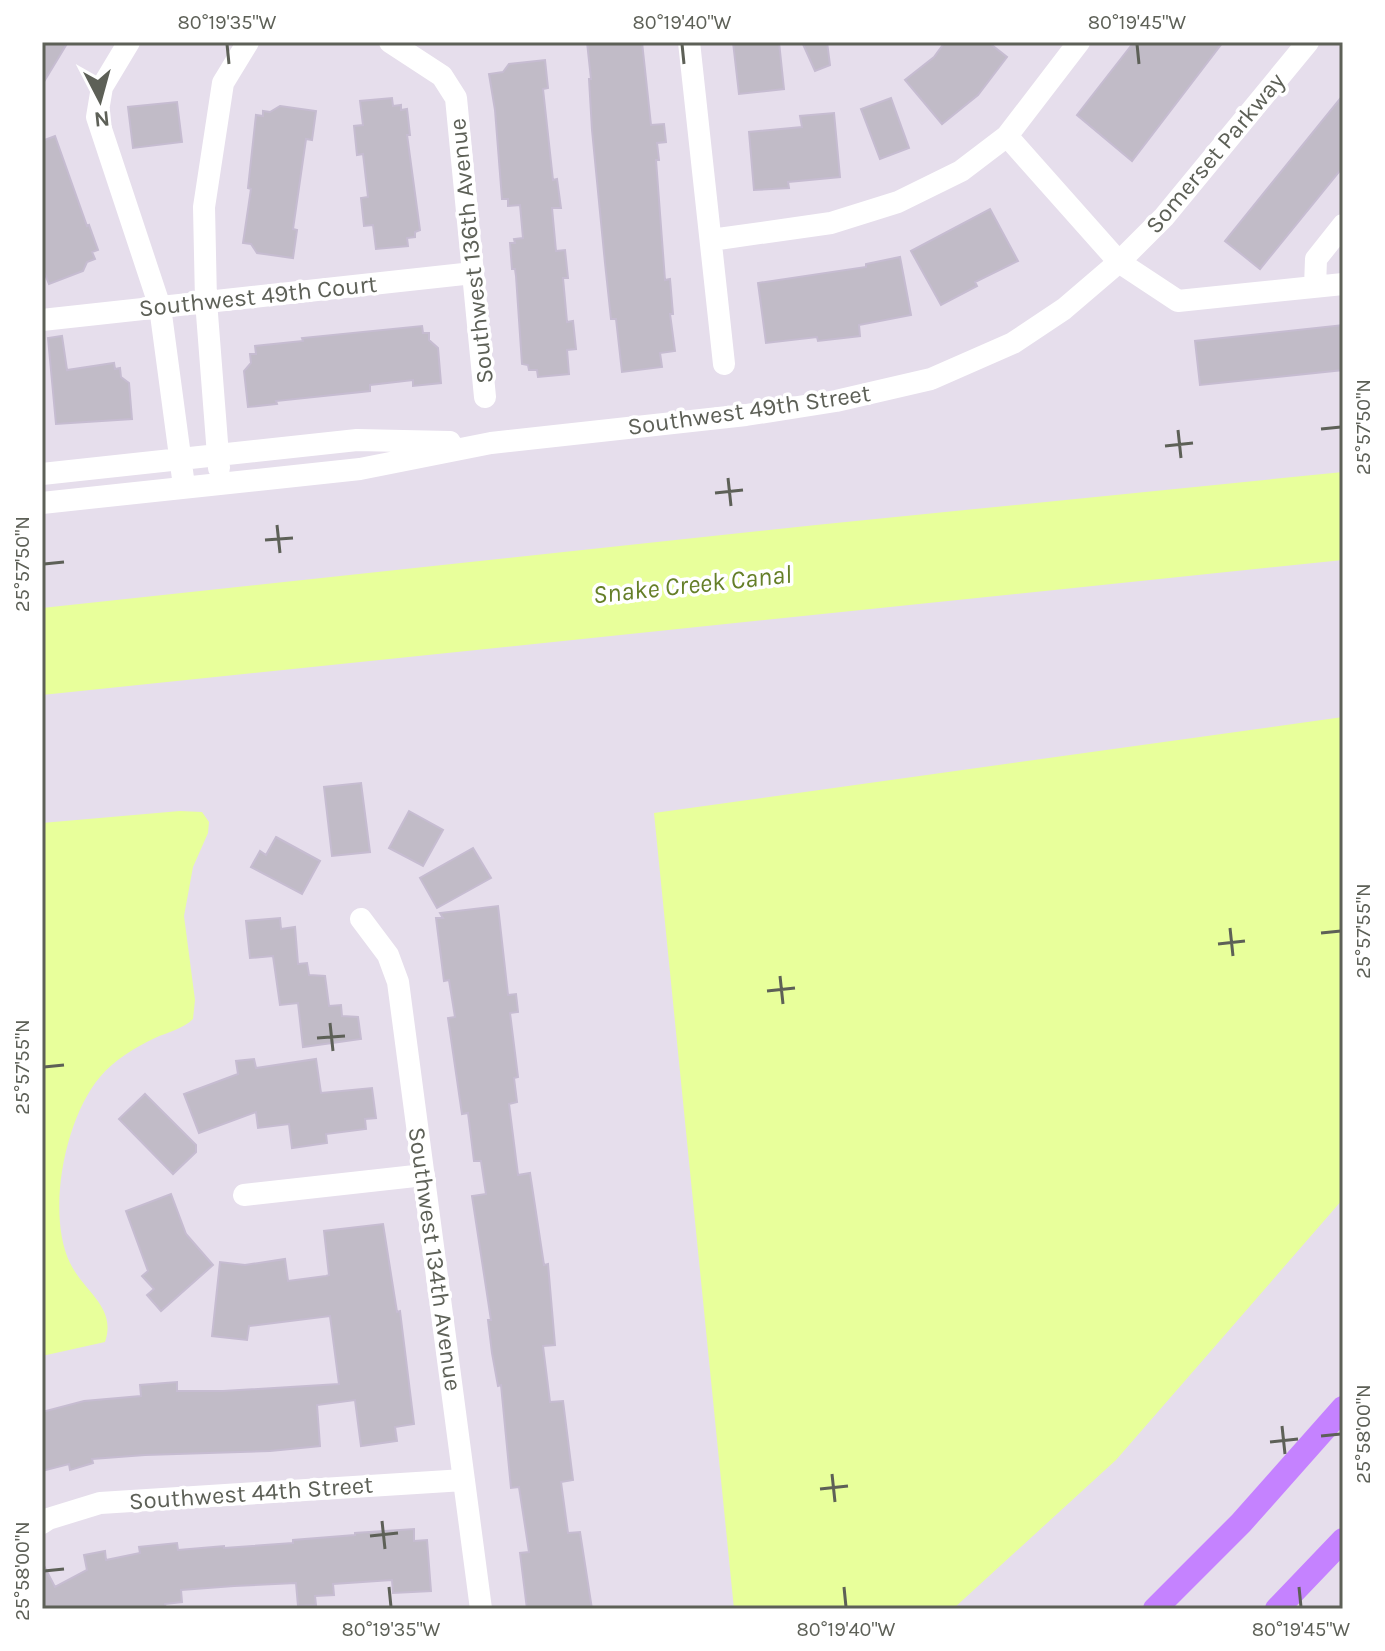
<svg xmlns="http://www.w3.org/2000/svg" width="1385" height="1651" font-family="Karla,sans-serif">
  <style>
    .water { fill: #e8ff9b }
    .building { fill: #c1bbc7; stroke: #c6bcd1; stroke-width: 2 }
    .lines { fill: none; stroke-linecap: round; stroke-linejoin: round }
    .street { stroke: #fff; stroke-width: 22 }
    .highway { stroke: #c582ff; stroke-width: 24 }
    .ticks { fill: none; stroke: #5d6057; stroke-width: 3 }
    .labels { text-anchor: middle; stroke-width: 7; stroke-linejoin: round; paint-order: stroke }
    .street-label { font-size: 24px; fill: #5d6057; stroke: #fff }
    .water-label { font-size: 26px; font-style: italic; fill: #657f28; stroke: #fff }
    .neatline { fill: none; stroke: #5d6057; stroke-width: 3 }
    .ticks-label { font-size: 20px; text-anchor: middle; fill: #5d6057 }
  </style>
  <rect width="100%" height="100%" fill="#e6deec"/>
  <path class="water" d="M1343 472V560L42 695V608L816 525Z
    M1343 717V1199L1116 1460 953 1609H734L654 813Z
    M180 811 202 812 209 822 208 833 193 867 184 916 195 1000 193 1019C183 1029 168 1032 155 1038 136 1047 114 1060 100 1077 65 1118 46 1213 70 1263 84 1292 117 1307 105 1342L42 1356V823Z"/>
  <path class="building" d="M42 42H68L42 85Z
    M587 42H642L651 125 664 124 666 142 657 143 659 160H656L665 280 670 279 673 314H670L675 351 660 353 662 367 622 372 616 319H611L605 263 592 130 589 79H591Z
    M733 42H779L784 89 739 94Z
    M802 42H827L830 65 815 71Z
    M945 42H988L1007 57 978 95 942 124 905 80 934 57Z
    M1134 42H1223L1132 161 1077 115Z
    M545 60 548 88 543 89 553 180 557 179 561 208H552L556 251 565 250 568 278H563L567 322 573 321 576 349 567 350 569 374 538 377 537 370H529L528 365 522 364 516 276 515 269H512L510 243H515L514 239 523 238 520 205 508 206V199H502L495 110 489 74 503 72 509 64Z
    M1343 95V167L1260 269 1225 241Z
    M392 98 393 106 401 105V110L407 109 410 135H407L408 142 420 230 415 232V237L407 238 408 246 376 249 373 225 364 226 361 198 368 197 363 154 357 155 354 126 363 125 360 101Z
    M891 98 909 148 880 159 861 109Z
    M177 102 182 142 133 148 128 107Z
    M280 106 316 111 312 140 306 139 293 229 297 230 293 258 257 253 251 244 243 243 251 189 248 188 256 115 263 116V111L270 112Z
    M834 113 840 177 788 182 789 188 754 190 749 132 802 127 800 116Z
    M55 136 87 226 89 225 98 250 92 252 95 259 87 262 83 271 49 284 42 267V141Z
    M990 209 1018 261 975 282 977 286 941 305 911 251Z
    M900 257 911 315 859 325 860 336 818 341 817 337 766 343 758 283 866 267V264Z
    M1343 325V370L1200 385 1195 341Z
    M422 326 423 333H429V340L438 348 441 383 413 386V380L370 385V391L276 401 277 404 248 407 244 371 251 363 250 354H256L255 346 303 341 302 338Z
    M62 336 67 370 114 363 115 369 120 368 121 377 129 383 132 419 56 424 48 338Z
    M361 783 370 852 332 856 324 787Z
    M409 811 443 830 423 866 389 848Z
    M276 837 320 861 302 894 251 867 260 851 266 855Z
    M473 848 491 878 437 908 420 878Z
    M498 906 508 995 516 994 518 1012 510 1013 518 1077 514 1078 517 1102 509 1104 518 1175 530 1173 544 1265 548 1264 555 1345 543 1346 550 1402 563 1401 573 1480 561 1482 568 1533 580 1532 592 1609H527L520 1553 529 1552 519 1487 511 1488 501 1385 498 1386 492 1353 488 1320H491L472 1196 486 1194 481 1161H474L468 1113 462 1114 448 1018 455 1017 449 980 444 981 436 918H443L440 913Z
    M280 918 281 929 295 927 298 964 307 963 309 975 325 976 329 1006 341 1005 342 1016 358 1017 361 1039 303 1047 298 1003 280 1005 273 956 250 958 246 921Z
    M254 1059 256 1068 316 1059 321 1093 372 1088 376 1118 365 1119 366 1129 326 1134 327 1143 292 1148 289 1124 258 1128 256 1112 199 1133 184 1094 238 1074 236 1061Z
    M145 1094 196 1145V1152L173 1174 119 1119Z
    M171 1194 186 1234 213 1265 161 1311 147 1295 154 1289 142 1276 148 1271 126 1211Z
    M383 1224 397 1312 400 1311 414 1424 395 1427 397 1441 361 1446 355 1400 317 1405 320 1446 270 1451 145 1455 92 1459 93 1463 70 1470 69 1464 42 1471V1412L84 1401 141 1396 140 1385 177 1382V1391H223L339 1384 330 1316 249 1326 247 1340 212 1336 220 1262 245 1265 285 1259 288 1281 326 1276 329 1275 324 1231Z
    M414 1529V1541L427 1540 431 1591 393 1593 392 1580 333 1584 334 1595 315 1596 316 1605 298 1606 296 1583 234 1586 181 1590 182 1602 165 1604 166 1609H42V1562L55 1587 87 1570 84 1555 105 1551 106 1560 140 1553 139 1547 177 1543 178 1550 224 1546V1548L293 1543V1540L355 1535V1533Z"/>
  <g class="lines">
    <path class="street" d="M129 42 102 87 97 117 160 307 184 486
      M390 42 442 76 456 98 485 397
      M689 42 724 364
      M1007 136 1119 262 1178 301 1343 284
      M711 240 831 223 898 202 961 171 1007 136 1079 42
      M1315 287 1316 259 1343 225
      M42 320 473 273
      M219 468 206 301 204 207 223 83 248 42
      M42 474 357 440 450 442
      M42 503 360 469 491 443 746 415 836 401 931 379 1013 343 1064 309 1119 262 1164 217 1308 42
      M361 919 388 955 398 982 481 1609
      M244 1195 424 1175
      M42 1523 48 1519 100 1503 464 1480"/>
    <path class="highway" d="M1155 1609 1241 1523 1343 1408
      M1277 1609 1343 1540"/>
  </g>
  <path class="ticks" d="M227 44 229 64M682 44 684 64M1137 44 1139 64M1321 429 1341 427M1178 430 1181 458M1165 446 1193 443M728 478 731 506M715 493 743 490M277 525 280 553M265 540 293 538M44 564 64 562M1230 928 1233 956M1321 933 1341 931M1218 944 1245 941M780 976 783 1004M767 991 795 988M330 1023 333 1051M317 1038 345 1036M44 1067 64 1065M1282 1426 1285 1454M1321 1436 1341 1434M1270 1442 1298 1439M832 1474 835 1502M820 1489 848 1486M382 1521 385 1549M370 1536 398 1533M44 1571 64 1569M389 1587 391 1607M844 1587 846 1607M1299 1587 1301 1607"/>
  <g class="labels">
    <g class="street-label">
      <text transform="translate(1215 153) rotate(-50)" y="8">Somerset Parkway</text>
      <text transform="translate(471 251) rotate(-96)" y="8">Southwest 136th Avenue</text>
      <text transform="translate(258 296) rotate(-6)" y="8">Southwest 49th Court</text>
      <text transform="translate(749 410) rotate(-8)" y="8">Southwest 49th Street</text>
      <text transform="translate(435 1259) rotate(82)" y="8">Southwest 134th Avenue</text>
      <text transform="translate(251 1493) rotate(-4)" y="8">Southwest 44th Street</text>
    </g>
    <g class="water-label">
      <text transform="translate(692 584) rotate(-6)" y="9">Snake Creek Canal</text>
    </g>
  </g>
  <rect width="1385" height="1651" fill="none" stroke="#ffffff" stroke-width="88"/>
  <g transform="translate(100 100) rotate(174)" stroke="#ffffff" stroke-width="6" paint-order="stroke">
  <path d="M0-6L14 30L0 20L-14 30Z" fill="#5d6057"/>
  <text y="-12" font-size="22" font-weight="bold" text-anchor="middle" fill="#5d6057">N</text>
  </g>
  <rect x="44" y="44" width="1297" height="1563" class="neatline"/>
  <g class="ticks-label">
    <text x="227" y="29">80°19'35"W</text>
    <text x="682" y="29">80°19'40"W</text>
    <text x="1137" y="29">80°19'45"W</text>
    <text transform="translate(1363 427) rotate(-90)" y="7">25°57'50"N</text>
    <text transform="translate(22 564) rotate(-90)" y="7">25°57'50"N</text>
    <text transform="translate(1363 931) rotate(-90)" y="7">25°57'55"N</text>
    <text transform="translate(22 1067) rotate(-90)" y="7">25°57'55"N</text>
    <text transform="translate(1363 1434) rotate(-90)" y="7">25°58'00"N</text>
    <text transform="translate(22 1571) rotate(-90)" y="7">25°58'00"N</text>
    <text x="391" y="1636">80°19'35"W</text>
    <text x="846" y="1636">80°19'40"W</text>
    <text x="1301" y="1636">80°19'45"W</text>
  </g>
</svg>
